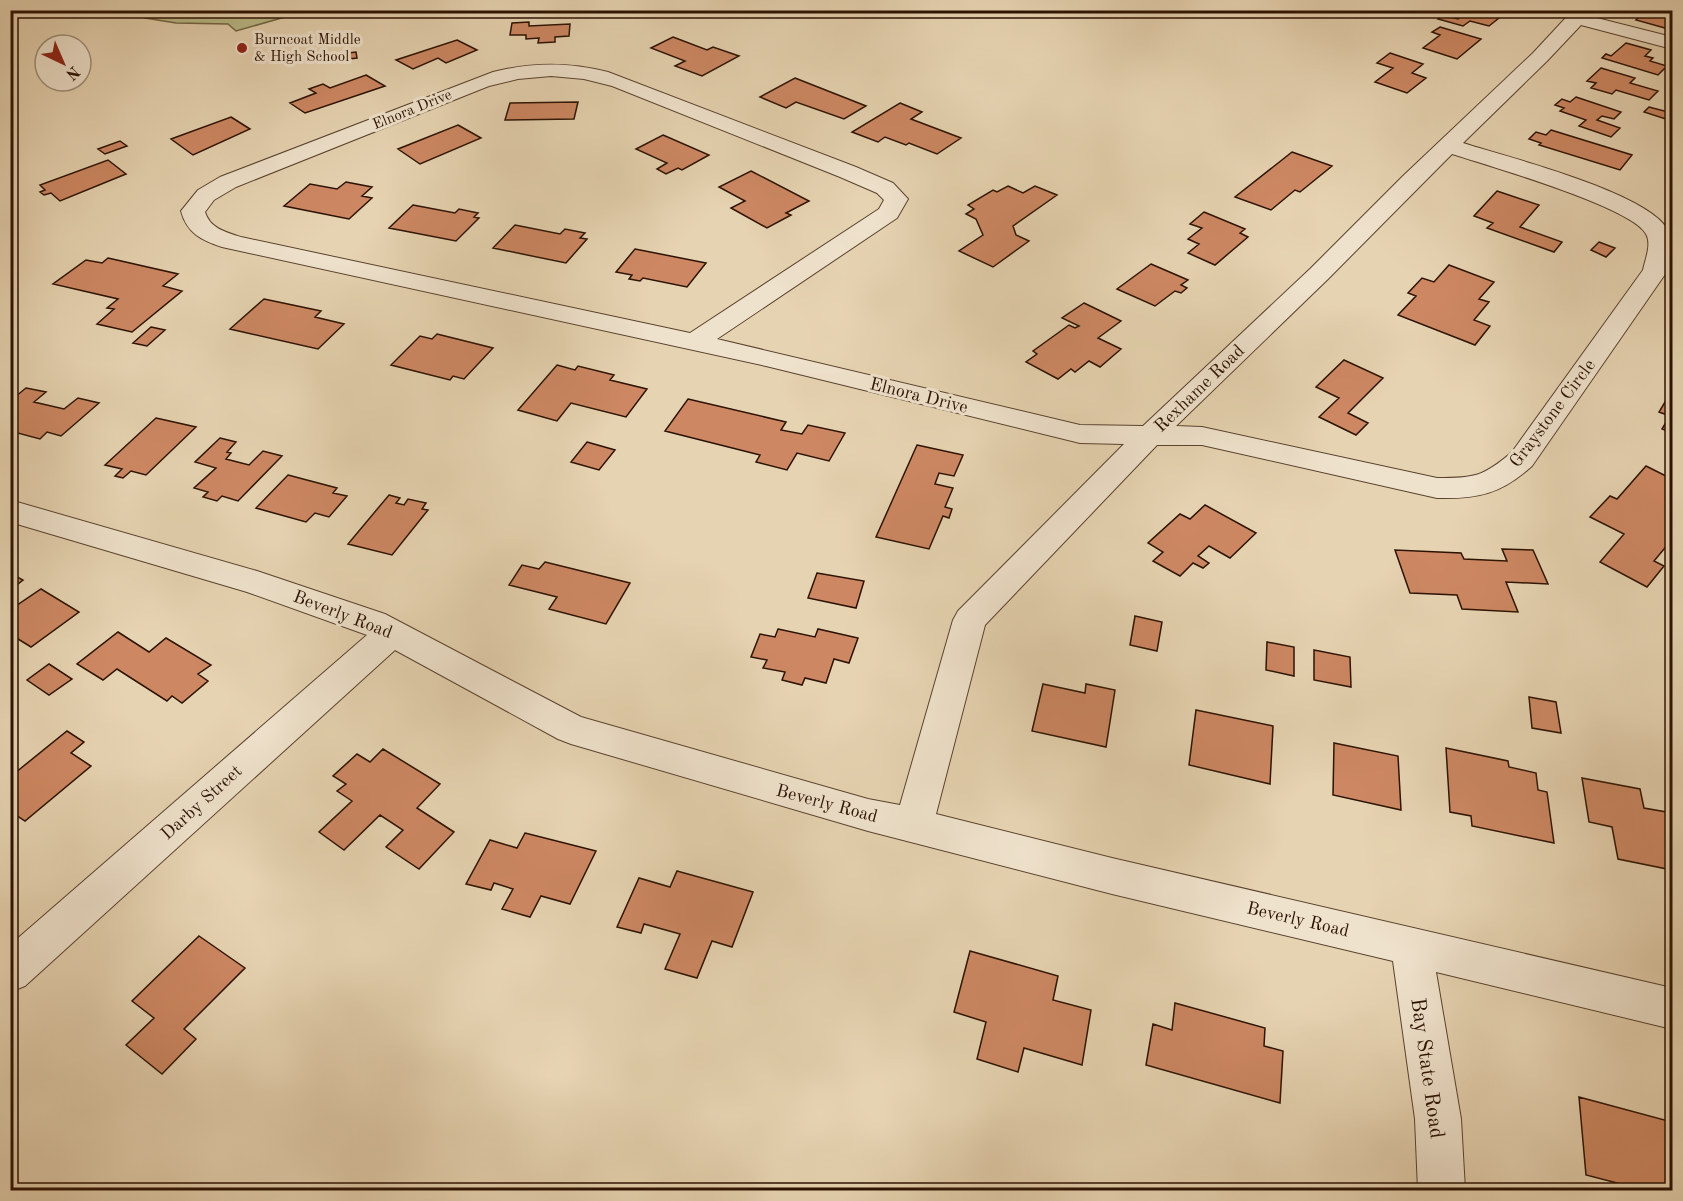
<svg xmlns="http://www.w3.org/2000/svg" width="1683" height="1201" font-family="'Old Standard TT',serif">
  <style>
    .green { fill: #b9bb88; stroke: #726645; stroke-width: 1.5 }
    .building { fill: #cd8863; stroke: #2c1202; stroke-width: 1.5 }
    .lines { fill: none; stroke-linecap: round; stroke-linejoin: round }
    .street-casing { stroke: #5a422e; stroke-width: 2 }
    .street { fill: #efe2cc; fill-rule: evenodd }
    .poi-dot { fill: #8f2418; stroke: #efe2cc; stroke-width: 2 }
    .labels { text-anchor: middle; stroke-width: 6; stroke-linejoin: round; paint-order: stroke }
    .far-poi-label { font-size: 15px; fill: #2c1202; stroke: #efe2cc; text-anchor: start }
    .far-street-label { font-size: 15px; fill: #2c1202; stroke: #efe2cc }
    .street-label { font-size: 18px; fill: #2c1202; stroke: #efe2cc }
    .near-street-label { font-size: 21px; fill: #2c1202; stroke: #efe2cc }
  </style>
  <rect width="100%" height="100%" fill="#e6d3b1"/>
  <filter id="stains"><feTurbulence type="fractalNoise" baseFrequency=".00333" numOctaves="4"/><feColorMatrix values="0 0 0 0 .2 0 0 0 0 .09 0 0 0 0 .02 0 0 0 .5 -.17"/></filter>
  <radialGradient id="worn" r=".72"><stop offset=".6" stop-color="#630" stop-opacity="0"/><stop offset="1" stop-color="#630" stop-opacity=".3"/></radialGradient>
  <path class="green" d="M185 11 240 13 306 11 236 31 228 24 176 23 145 18 130 11Z"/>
  <path class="building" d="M1468 10H1492L1504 14 1489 26 1470 21 1463 26 1438 19 1444 15 1458 19Z
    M1648 10 1672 13V30L1636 20 1641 16 1637 15 1640 12 1645 13Z
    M529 22V26L570 24 569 36 555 37V42L538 43 539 38 526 39V35H510L512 23Z
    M1440 27 1481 39 1457 59 1423 48 1440 35 1432 32Z
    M673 37 707 50 713 47 739 56 702 76 675 66 685 61 651 48Z
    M457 40 477 50 446 63 438 58 413 69 396 60Z
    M1626 43 1651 50 1645 56 1653 58 1650 61 1667 66 1658 75 1602 58 1606 54 1611 56Z
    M356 52 357 58 341 60 340 54Z
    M1390 53 1423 64 1412 73 1426 78 1407 93 1375 82 1393 68 1377 63Z
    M1601 68 1635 78 1630 83 1658 91 1649 100 1616 90 1612 94 1591 88 1596 83 1587 81Z
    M366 75 385 86 305 113 290 103 316 93 309 89 323 84 330 88Z
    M795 78 866 106 844 119 796 102 786 108 760 97Z
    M1576 97 1621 112 1614 119 1602 116 1597 120 1620 128 1611 137 1579 126 1586 120 1560 111 1564 108 1555 105 1562 99 1570 102Z
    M578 102 574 119 505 120 510 103Z
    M900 103 922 112 911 119 961 138 937 154 909 143 906 145 885 137 878 142 852 132Z
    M1649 107 1672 113V121L1644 112Z
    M231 117 250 129 193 155 171 139Z
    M458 125 481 138 420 164 398 149Z
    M1551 130 1632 155 1620 170 1539 145 1541 143 1529 139 1536 132 1546 135Z
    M663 135 709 155 682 170 678 168 666 174 657 169 667 163 636 149Z
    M120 141 127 146 105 154 98 149Z
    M1292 152 1332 166 1300 192 1295 190 1271 210 1235 197Z
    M108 160 126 174 60 201 51 193 44 195 40 192 45 190 40 185Z
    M751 171 809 201 786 213 791 215 767 228 731 208 745 201 719 187Z
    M346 182 372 187 362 196 372 198 349 219 284 206 310 184 337 189Z
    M1008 186 1023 193 1035 186 1057 195 1013 226 1016 235 1029 241 993 267 959 251 983 235 976 219 966 214 974 209 968 205 993 190 997 192Z
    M1497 191 1539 205 1520 227 1562 242 1554 252 1487 228 1493 223 1474 216Z
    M413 205 455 213 459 209 478 213 474 217 479 218 456 241 389 228Z
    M1204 212 1245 229 1240 233 1248 237 1215 265 1188 253 1199 244 1188 239 1202 228 1190 224Z
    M515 225 560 234 565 229 585 233 580 238 587 239 566 263 493 248Z
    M1599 242 1615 248 1606 257 1591 250Z
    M635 249 706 263 687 287 643 278 640 281 629 279 632 275 616 272Z
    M108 258 178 274 163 286 182 291 132 332 97 324 114 309 107 308 118 299 53 284 86 260 102 263Z
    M1151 264 1188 280 1181 285 1187 288 1181 293 1175 291 1155 306 1117 289Z
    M1449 265 1494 282 1479 299 1489 302 1474 320 1490 326 1475 345 1398 315 1416 296 1408 293 1422 278 1434 282Z
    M264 299 321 311 315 317 344 324 318 349 230 329Z
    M1084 303 1121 321 1098 338 1121 349 1100 367 1089 361 1075 372 1071 369 1058 379 1026 362 1037 354 1033 351 1069 325 1075 328 1079 326 1062 318Z
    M151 327 165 330 147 346 133 343Z
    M437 334 493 348 464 379 453 376 450 380 391 365 420 336 432 339Z
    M1344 360 1383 378 1348 413 1368 423 1356 435 1319 417 1339 398 1316 387Z
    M557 365 575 370 578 366 614 375 610 380 647 389 626 417 571 403 557 421 518 410Z
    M26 388 46 392 34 402 64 409 78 398 99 403 61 436 47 432 40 439 10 431V420L17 415 10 413V401Z
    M1671 392 1672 393V433L1662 429 1670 416 1659 412Z
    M688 399 786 422 781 430 802 434 808 425 845 433 829 461 797 453 787 470 756 462 760 455 665 431Z
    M156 418 196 427 146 475 131 471 123 478 115 476 122 469 105 465Z
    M220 438 236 442 227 452 231 453 226 459 249 465 263 451 282 456 238 501 222 496 217 501 203 497 208 492 194 488 216 468 195 462Z
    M587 442 615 450 599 470 571 462Z
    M917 445 963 455 954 476 939 473 935 484 953 488 945 507 952 509 949 518 943 516 929 549 876 537Z
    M1646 466 1672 479V545L1669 543 1654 561 1664 566 1647 587 1600 562 1624 534 1590 517 1610 496 1617 499Z
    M288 475 337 488 333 493 347 496 329 517 315 513 306 522 256 508Z
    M389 495 400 498 396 503 404 505 408 499 426 503 422 509 428 510 392 555 348 544Z
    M1205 505 1256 533 1230 558 1209 546 1198 556 1209 563 1203 568 1193 563 1180 576 1153 561 1163 552 1148 543 1180 514 1190 519Z
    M1502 549 1533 550 1548 584 1506 582 1518 612 1462 609 1457 595 1410 593 1395 550 1461 553 1464 559 1507 561Z
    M545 562 630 583 606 624 549 609 557 597 509 585 522 565 539 569Z
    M10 573 23 580 10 590Z
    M817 573 864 581 856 608 808 598Z
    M41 589 79 612 31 647 10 634V610Z
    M1135 616 1162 622 1157 651 1130 645Z
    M778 629 815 637 818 629 858 638 849 663 834 659 826 683 805 678 802 685 782 680 785 672 763 668 767 660 751 657 760 634 775 637Z
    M118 632 149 652 166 638 211 665 198 674 208 681 182 703 172 696 167 701 117 669 103 680 77 664Z
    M1267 642 1294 647V676L1266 670Z
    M1314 650 1350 657 1351 687 1314 680Z
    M49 664 72 679 49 695 27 680Z
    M1043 684 1085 693 1086 684 1115 690 1106 747 1032 731Z
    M1529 697 1556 702 1561 733 1532 728Z
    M1196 710 1273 726 1270 784 1189 765Z
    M67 731 84 742 71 753 91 766 25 821 10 811V777Z
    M1334 743 1398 756 1401 810 1333 795Z
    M1446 748 1508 761 1509 767 1536 773 1538 790 1547 792 1554 843 1472 826 1471 816 1450 812Z
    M383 749 440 784 417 808 454 832 419 869 386 847 403 830 380 815 344 850 319 832 352 801 337 791 346 784 333 776 357 754 370 762Z
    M1582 778 1640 789 1644 808 1672 813V870L1618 859 1612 827 1589 822Z
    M525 833 596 851 570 904 541 896 530 917 502 909 513 889 494 883 491 890 466 884 490 840 517 848Z
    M677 871 753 892 732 947 712 941 697 978 665 969 680 934 644 924 641 933 617 927 639 878 670 887Z
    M199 936 245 968 184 1029 196 1039 162 1074 126 1045 154 1018 132 1001Z
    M970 951 1058 976 1053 1000 1091 1010 1082 1065 1024 1048 1018 1072 977 1059 986 1022 954 1012Z
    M1175 1003 1265 1028 1264 1046 1283 1051 1280 1103 1146 1065 1153 1024 1172 1030Z
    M1579 1097 1672 1122V1190H1644L1586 1175Z"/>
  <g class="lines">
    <defs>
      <path id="street" d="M1573 10H1593L1589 16 1672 37V49L1581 25 1547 61 1463 143C1507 157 1647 192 1668 230 1676 242 1671 257 1668 270L1532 466C1501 494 1478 499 1437 498L1202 445H1157L985 625 936 814 1112 858 1672 988V1029L1436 972 1461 1119 1465 1190H1418L1415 1119 1393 961 1112 894 868 831 571 744 558 739 395 650 25 986 10 992V945L367 635 247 592 10 522V500L257 571 385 614 581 717 868 799 900 805 953 620 958 611 1124 444 1080 443 766 366 222 247C201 240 187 233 181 211L198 190 220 177 493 72C533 62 569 62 608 72L856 167 893 183 908 199 897 218 717 339 1080 425 1143 426 1310 269 1403 176 1533 53ZM551 76 584 79 612 86 840 177 877 193 884 200 879 209 690 333 241 237C225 232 210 228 205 212L214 200 236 187 489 86 518 79ZM1452 154C1486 165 1632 207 1646 234 1652 244 1645 260 1643 270L1512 452C1483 477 1474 478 1437 478L1202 427 1176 426 1328 279Z"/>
    </defs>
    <use href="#street" class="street-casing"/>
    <use href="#street" class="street"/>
  </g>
  <circle class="poi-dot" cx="242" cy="48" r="6"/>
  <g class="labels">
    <g class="far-poi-label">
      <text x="254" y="44">Burncoat Middle<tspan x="254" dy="17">&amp; High School</tspan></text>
    </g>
    <g class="far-street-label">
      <text transform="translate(412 109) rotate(-22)" y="5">Elnora Drive</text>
    </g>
    <g class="street-label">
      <text transform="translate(1199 388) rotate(-44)" y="6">Rexhame Road</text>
      <text transform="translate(919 395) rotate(14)" y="6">Elnora Drive</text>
      <text transform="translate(1552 413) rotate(-53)" y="6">Graystone Circle</text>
      <text transform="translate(343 614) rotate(21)" y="6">Beverly Road</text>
      <text transform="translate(201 802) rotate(-42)" y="6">Darby Street</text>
      <text transform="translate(827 803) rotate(15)" y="6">Beverly Road</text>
      <text transform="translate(1298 919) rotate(13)" y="6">Beverly Road</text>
    </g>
    <g class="near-street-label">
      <text transform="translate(1428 1068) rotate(82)" y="7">Bay State Road</text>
    </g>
  </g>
  <rect width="1683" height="1201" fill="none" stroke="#e6d3b1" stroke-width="36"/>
  <rect x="12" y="12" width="1659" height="1177" fill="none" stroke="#2c1202" stroke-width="3"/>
  <rect x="18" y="18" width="1647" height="1165" fill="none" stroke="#2c1202" stroke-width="1.5"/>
  <g transform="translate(63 63) rotate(136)"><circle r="28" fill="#efe2cc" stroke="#a18f7b" stroke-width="1.5"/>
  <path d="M0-4.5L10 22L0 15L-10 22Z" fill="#8f2418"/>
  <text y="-9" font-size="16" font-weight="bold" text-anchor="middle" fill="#2c1202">N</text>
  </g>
  <rect width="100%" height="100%" filter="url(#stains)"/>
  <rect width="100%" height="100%" fill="url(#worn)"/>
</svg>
